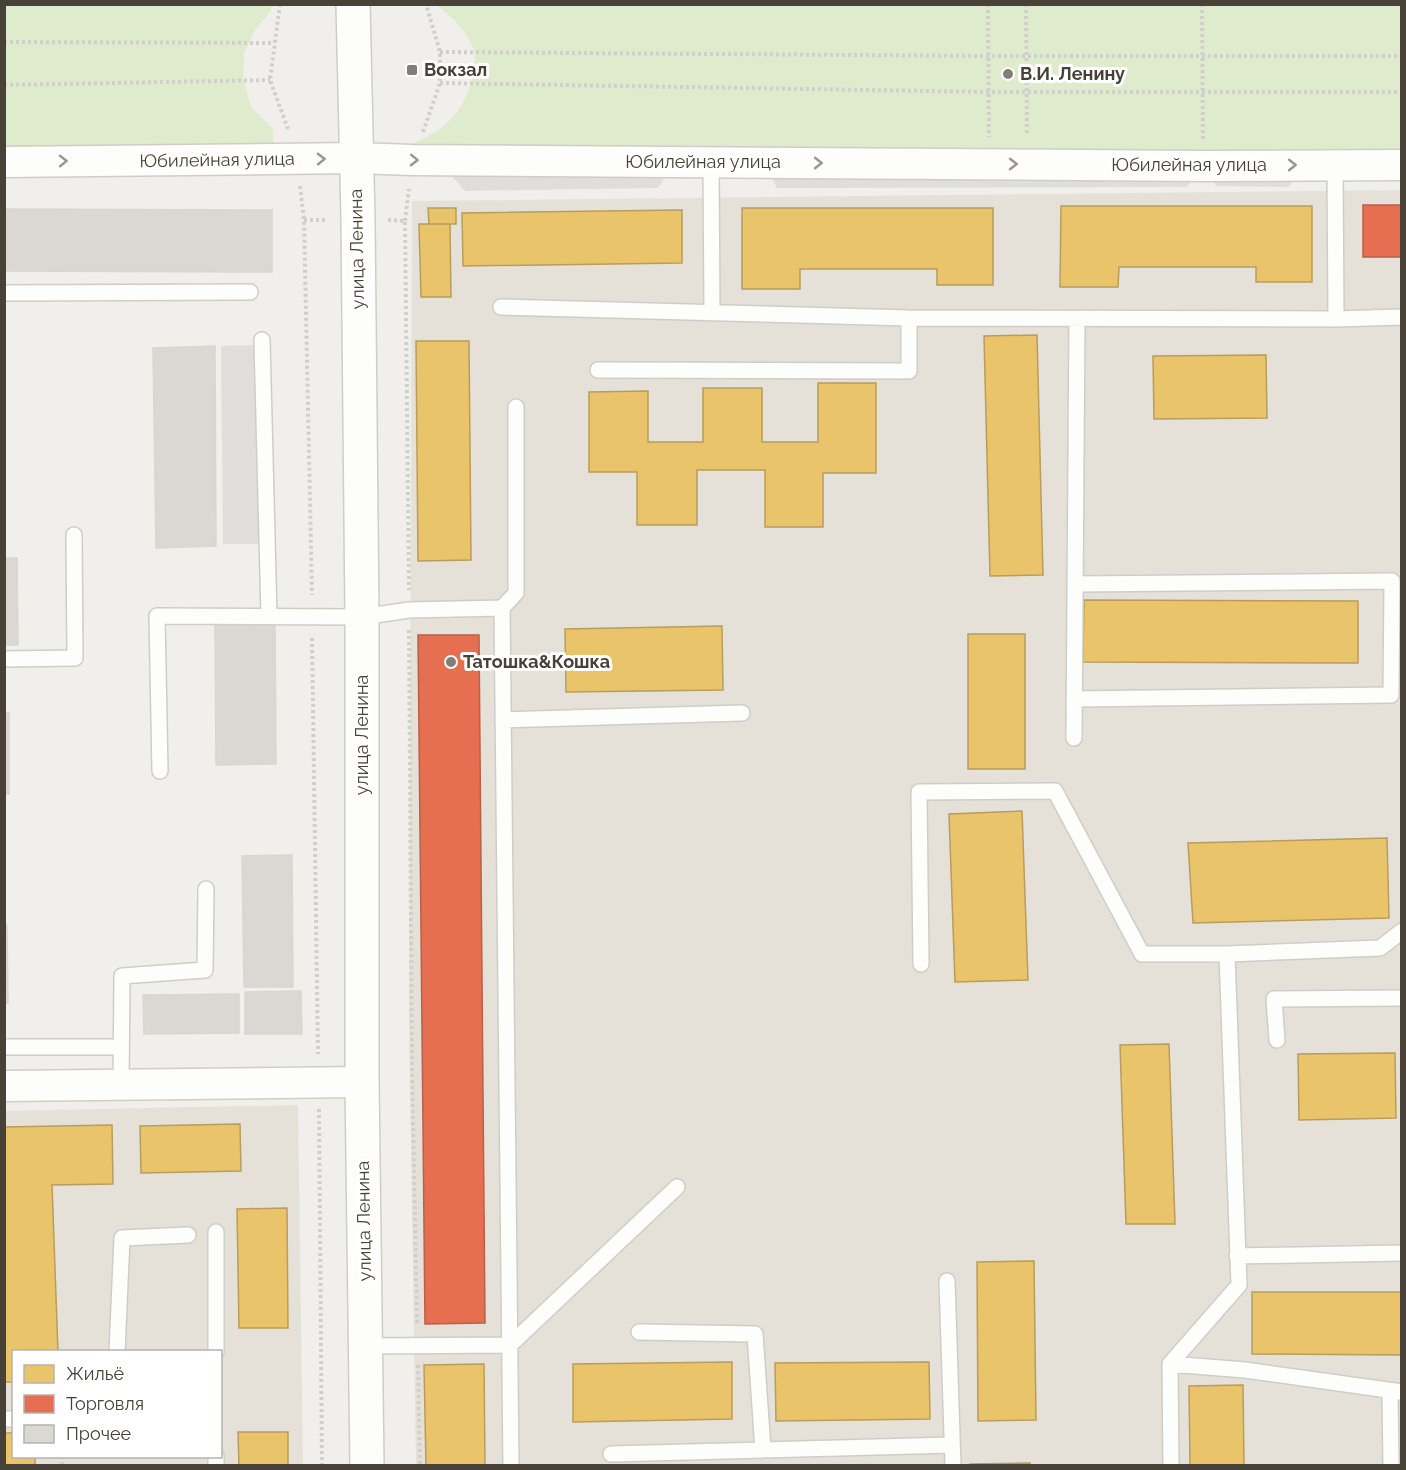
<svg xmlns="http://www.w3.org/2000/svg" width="1406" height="1470" font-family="Raleway,sans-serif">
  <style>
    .residential { fill: #e5e1d8; fill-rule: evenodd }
    .green { fill: #deebcc }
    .parking { fill: #e0dedb }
    .homes { fill: #e9c46a; stroke: #b89d5b; stroke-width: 1.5 }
    .shops { fill: #e76f51; stroke: #b76149; stroke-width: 1.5 }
    .building { fill: #dbd8d3; stroke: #d9d6d1; stroke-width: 1.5 }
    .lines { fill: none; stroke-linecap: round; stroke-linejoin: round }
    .service-casing { stroke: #cfcdc8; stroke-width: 18 }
    .minor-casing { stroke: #cfcdc8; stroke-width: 33 }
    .tertiary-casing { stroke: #cfcdc8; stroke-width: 36 }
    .path { stroke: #d1cfca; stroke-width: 4; stroke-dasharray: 3 3; stroke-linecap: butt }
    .service { stroke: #fdfdfc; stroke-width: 15 }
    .minor { stroke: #fdfdfc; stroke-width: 30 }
    .tertiary { stroke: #fdfdfc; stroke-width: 33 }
    .oneway { stroke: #999690 }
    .poi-dot { fill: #827e76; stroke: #fff; stroke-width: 2 }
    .labels { text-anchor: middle; stroke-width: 6; stroke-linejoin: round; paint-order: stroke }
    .poi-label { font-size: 18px; font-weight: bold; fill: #474137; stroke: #fff; text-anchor: start }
    .street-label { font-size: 18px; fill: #474137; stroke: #fff }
  </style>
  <rect width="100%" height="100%" fill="#f1efeb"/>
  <path class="residential" d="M1401 190V1465H416L409 1009 412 201Z
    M298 1105 303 1465H5L4 1111ZM14 1352H220V1456H14Z"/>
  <path class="green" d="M4 5H271V11L255 30 244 53 243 78 251 107 273 129V150L5 151Z
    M436 5H1401V156L412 155V144C444 130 464 113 472 78 474 70 476 59 474 51 468 31 451 16 436 5Z"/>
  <path class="parking" d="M668 172 658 188 465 191 450 174Z
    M769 173H1196L1187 187 777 188Z
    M1209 173 1300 174 1288 187 1216 186Z
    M256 345 262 544H223L221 346Z"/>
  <path class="homes" d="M1061 206H1312V282H1256V267H1119L1118 287H1060Z
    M428 208H456V224H429Z
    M742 208H993V285H937V269H800V289H742Z
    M682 210V263L463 266 462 213Z
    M419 224H450L451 297H421Z
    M1037 335 1043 575 990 576 984 336Z
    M416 341H469L471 560 418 561Z
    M1266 355 1267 418 1154 419 1153 356Z
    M818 383H876V473H823V527H765V470H697V525H637V472H589V392L648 391V442H703V388H762V442H818Z
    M1084 600 1358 601V663L1083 662Z
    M722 626 723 690 566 692 565 629Z
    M968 634H1025V769H968Z
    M1022 811 1028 980 955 982 949 814Z
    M1387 838 1389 918 1193 923 1188 843Z
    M1169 1044 1175 1224H1126L1120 1045Z
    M1395 1053 1396 1118 1299 1120 1298 1054Z
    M240 1124 241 1171 141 1173 140 1126Z
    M112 1125 113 1184 52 1185 58 1352H14V1382H4V1127Z
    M287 1208 288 1328H239L237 1209Z
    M1034 1261 1036 1420 978 1421 977 1262Z
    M1252 1292H1402V1355L1252 1354Z
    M732 1362V1419L573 1422V1364Z
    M929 1362 930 1419 776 1421 775 1363Z
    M484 1364 485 1466H426L424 1365Z
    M1243 1385 1244 1466H1190L1189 1386Z
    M238 1432H288V1466H239Z
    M4 1433H14V1456H35V1466H4Z
    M1030 1463V1466H970V1464Z"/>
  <path class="shops" d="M1363 205H1402V257H1363Z
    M418 635H479L485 1323 425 1324Z"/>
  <path class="building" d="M4 209 272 210V272L4 271Z
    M215 346 216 546 156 548 153 348Z
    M4 558H17L18 645H4Z
    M215 623H275L276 764 216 765Z
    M4 713H9V794H4Z
    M292 855 293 987H244L242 856Z
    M4 925H7L8 1003H4Z
    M301 991 302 1034H245V992Z
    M239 994V1033L144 1034 143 995Z"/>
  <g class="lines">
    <defs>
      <path id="service" d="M711 162 712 313
        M4 293 250 292
        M501 307 909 318 1336 319 1335 165
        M1336 319 1402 317
        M262 340 269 616
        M598 370 909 371V318
        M502 608 511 1466
        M4 659 75 658 74 535
        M1074 699 1391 695 1392 581 1075 584
        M503 720 742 713
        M1074 738 1077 319
        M160 771 157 616 362 617 409 610 502 608 516 593V407
        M921 964 919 792 1055 791 1142 954H1227L1380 948 1402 931
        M1277 1040 1274 999 1402 998
        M4 1047H121
        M121 1085 122 976 205 970 206 889
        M216 1232V1352
        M1237 1256 1402 1253
        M947 1281 953 1466
        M639 1332 755 1334 763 1450
        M367 1346 510 1345 677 1187
        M117 1352 122 1238 188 1235
        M1170 1364 1245 1370 1402 1392
        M1390 1392 1391 1466
        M4 1419H14
        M611 1454 952 1445
        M216 1456V1466
        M1171 1466 1170 1364 1239 1285 1227 954"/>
      <path id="minor" d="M4 162 355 158 412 160 1204 166 1402 165
        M4 1086 362 1082"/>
      <path id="tertiary" d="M353 4 358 219 362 617V1082L367 1466"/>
    </defs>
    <use href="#service" class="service-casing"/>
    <use href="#minor" class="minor-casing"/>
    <use href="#tertiary" class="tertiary-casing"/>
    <path class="path" d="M280 4 270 80 288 129
      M988 4 989 137
      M1026 4 1027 136
      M1202 4 1203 139
      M4 42 274 43
      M440 52 988 56H1402
      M440 83 989 92H1402
      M4 85 270 80
      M423 132 440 83V52L426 4
      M300 186 304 220 312 595
      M304 220H327
      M388 220 405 221 409 590
      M405 221 409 189
      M409 630 412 1069 417 1325
      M312 638 318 1054
      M319 1109 322 1466
      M418 1365 420 1466
      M62 1456V1466"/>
    <use href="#service" class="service"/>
    <use href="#minor" class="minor"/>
    <use href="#tertiary" class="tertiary"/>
  </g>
  <defs><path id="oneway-chevron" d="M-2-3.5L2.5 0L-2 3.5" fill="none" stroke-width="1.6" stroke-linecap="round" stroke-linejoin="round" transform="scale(1.5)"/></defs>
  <g class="oneway">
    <use href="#oneway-chevron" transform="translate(321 159) rotate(-1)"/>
    <use href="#oneway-chevron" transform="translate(414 160) rotate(1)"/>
    <use href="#oneway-chevron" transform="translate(63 161) rotate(-1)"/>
    <use href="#oneway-chevron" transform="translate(818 163)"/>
    <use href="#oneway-chevron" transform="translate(1013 164)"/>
    <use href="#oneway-chevron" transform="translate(1292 165)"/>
  </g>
  <g class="poi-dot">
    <rect x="406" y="64" width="12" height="12" rx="3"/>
    <circle cx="1008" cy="74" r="6"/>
    <circle cx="451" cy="662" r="6"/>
  </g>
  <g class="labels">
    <g class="poi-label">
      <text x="424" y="76">Вокзал</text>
      <text x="1020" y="80">В.И. Ленину</text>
      <text x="463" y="668">Татошка&amp;Кошка</text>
    </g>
    <g class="street-label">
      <text transform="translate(217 160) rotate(-1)" y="6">Юбилейная улица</text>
      <text x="703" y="168">Юбилейная улица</text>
      <text x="1189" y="171">Юбилейная улица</text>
      <text transform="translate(357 249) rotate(-91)" y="6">улица Ленина</text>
      <text transform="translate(362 735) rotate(-90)" y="6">улица Ленина</text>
      <text transform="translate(364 1221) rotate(-91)" y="6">улица Ленина</text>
    </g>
  </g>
  <rect width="1406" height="1470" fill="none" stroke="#474137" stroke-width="12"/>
  <rect x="12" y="1350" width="210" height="108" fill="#ffffff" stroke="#b5b3af" stroke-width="1.5"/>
  <rect x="24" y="1365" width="30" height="18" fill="#e9c46a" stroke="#b5b3af" stroke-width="1.5"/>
  <text x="66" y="1380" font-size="18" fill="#474137">Жильё</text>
  <rect x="24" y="1395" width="30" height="18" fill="#e76f51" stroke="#b5b3af" stroke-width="1.5"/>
  <text x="66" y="1410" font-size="18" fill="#474137">Торговля</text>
  <rect x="24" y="1425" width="30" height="18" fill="#dbd8d3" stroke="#b5b3af" stroke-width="1.5"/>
  <text x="66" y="1440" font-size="18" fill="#474137">Прочее</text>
</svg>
